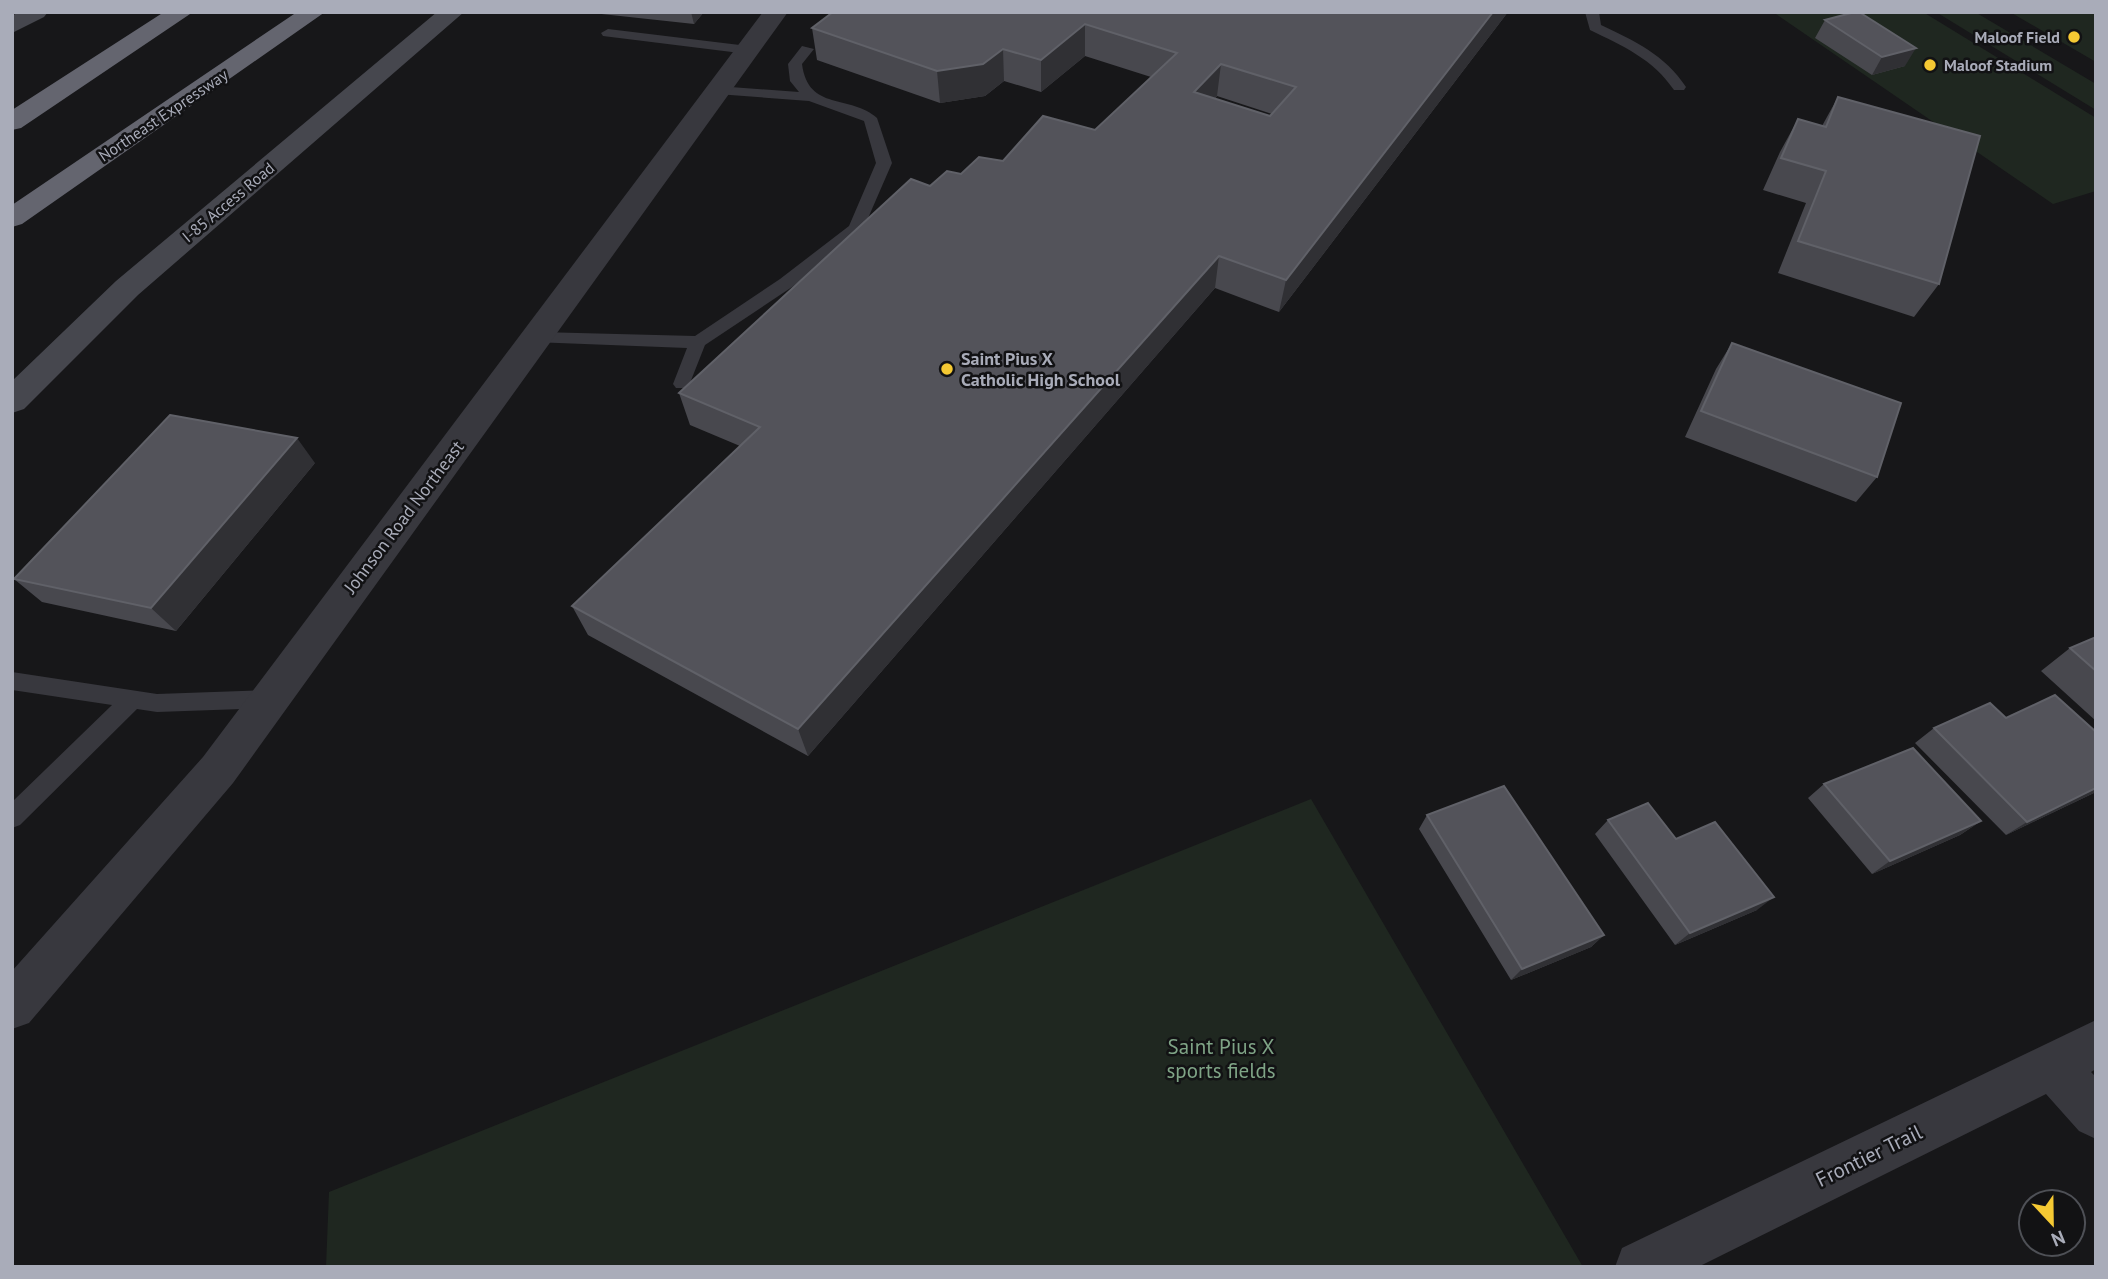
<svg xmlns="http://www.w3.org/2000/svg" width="2108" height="1279" font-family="'PT Sans',sans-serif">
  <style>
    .green { fill: #1f2720 }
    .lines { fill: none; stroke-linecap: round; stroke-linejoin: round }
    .service { fill: #38383e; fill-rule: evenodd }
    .minor { fill: #38383e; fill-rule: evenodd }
    .secondary { fill: #46474e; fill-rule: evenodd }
    .motorway { fill: #64656f; fill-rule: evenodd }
    .wall { fill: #48484e; fill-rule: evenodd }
    .shaded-wall { fill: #303034 }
    .building { fill: #53535a; stroke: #606168; stroke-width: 2; fill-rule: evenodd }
    .poi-dot { fill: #f5c933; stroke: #121214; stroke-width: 2.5 }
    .labels { text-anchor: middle; stroke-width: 5; stroke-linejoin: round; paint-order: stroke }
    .far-poi-label { font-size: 16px; font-weight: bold; fill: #a9acb9; stroke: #121214; text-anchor: end }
    .far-street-label { font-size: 16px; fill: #a9acb9; stroke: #121214 }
    .poi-label { font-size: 18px; font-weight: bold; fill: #a9acb9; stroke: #121214; text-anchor: start }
    .street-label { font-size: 18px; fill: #a9acb9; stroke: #121214 }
    .near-park-label { font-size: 21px; fill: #7fa486; stroke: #121214 }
    .near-street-label { font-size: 21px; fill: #a9acb9; stroke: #121214 }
  </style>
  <rect width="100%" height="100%" fill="#171719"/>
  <path class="green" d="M1773 12H1923L2096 118V191L2053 204Z
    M1936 12H1975L2096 84V110Z
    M2010 12H2096V62Z
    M1311 799 1583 1267H326L329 1192Z"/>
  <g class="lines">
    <path class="service" d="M1585 12H1599L1601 25C1635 41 1665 55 1686 87L1684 90H1674C1653 59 1623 46 1590 30Z
      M608 29 748 46 755 50 748 54 603 36 601 33Z
      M802 46 814 49 802 64C808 112 851 94 877 118L892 163 862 232 792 287 705 345 688 388H676L673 384 687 348 533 342 530 338 533 334 539 332 695 336 780 279 849 226 876 163 864 121 809 101 717 94 710 90 717 86 799 92 790 81 788 64Z
      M12 672 157 694 270 690 278 692 281 699 278 706 270 708 157 712 137 709 20 825 12 828V802L112 705 12 690Z"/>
    <path class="minor" d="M763 12H788L233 783 29 1023 12 1029V971L203 757Z
      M2096 1020V1069L2091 1072 2096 1077V1139L2079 1131 2046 1094 1698 1267H1615L1622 1248Z"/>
    <path class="secondary" d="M18 12H48L44 17 12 33V16Z
      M437 12H464L138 295 24 409 12 413V381L116 281Z"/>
    <path class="motorway" d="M164 12H193L21 128 12 130V110Z
      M297 12H325L22 224 12 227V205Z"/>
  </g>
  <path class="wall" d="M583 12H704L694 24Z
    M833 12H1508L1279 312 1215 288 808 756 588 635 572 606 740 446 690 425 679 393 930 186 961 174 1003 161 1095 130 1151 77 1085 56 1041 92 1004 81 985 96 940 103 817 60 812 28ZM1217 96 1272 114 1270 116 1215 99Z
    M1825 20 1905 66 1872 75 1815 38Z
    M1838 97 1939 284 1914 317 1778 273 1806 203 1763 190 1780 152 1798 119 1822 126Z
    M1732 343 1877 477 1856 502 1685 437 1716 369Z
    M315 463 176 631 42 602 14 579Z
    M2096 637V721L2041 671 2070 648Z
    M2006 718 2096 792 2006 835 1915 743 1934 728Z
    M1824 784 1981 821 1960 835 1872 874 1808 798Z
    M1427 815 1604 935 1591 947 1511 980 1419 829Z
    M1608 820 1676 839 1757 910 1675 945 1595 834Z"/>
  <path class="shaded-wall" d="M691 12H704L694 24Z
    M1493 12H1508L1279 312 1286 280Z
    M1085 24V56L1041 92V60Z
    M1916 48 1905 66 1872 75 1882 57Z
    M1003 49 1004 81 985 96 940 103 937 71Z
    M1221 64 1217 96 1191 125 1194 92Z
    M1219 256 1215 288 808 756 798 729Z
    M297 438 315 463 176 631 151 608Z
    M2096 788V792L2006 835 2027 822Z
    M1981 821 1960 835 1872 874 1890 861Z
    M1774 897 1757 910 1675 945 1690 933Z
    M1604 935 1591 947 1511 980 1522 969Z"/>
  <path class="building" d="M833 12H1493L1286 280 1219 256 798 729 572 606 760 427 679 393 911 179 930 186 947 171 961 174 979 157 1003 161 1043 116 1095 130 1177 53 1085 24 1041 60 1003 49 983 64 937 71 812 28ZM1221 64 1296 87 1270 116 1194 92Z
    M1855 12H1859L1916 48 1882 57 1825 20Z
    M1838 97 1980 136 1939 284 1798 241 1826 171 1781 158 1798 119 1826 127Z
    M1732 343 1901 403 1877 477 1701 411Z
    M170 415 297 438 151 608 14 579Z
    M2096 637V671L2070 648Z
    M2055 695 2096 732V788L2027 822 1934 728 1990 703 2006 718Z
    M1913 748 1981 821 1890 861 1824 784Z
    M1504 786 1604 935 1522 969 1427 815Z
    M1648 803 1676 839 1715 822 1774 897 1690 933 1608 820Z"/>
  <g class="poi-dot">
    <circle cx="2074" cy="37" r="7"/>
    <circle cx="1930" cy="65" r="7"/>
    <circle cx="947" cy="369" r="7"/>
  </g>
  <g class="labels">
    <g class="far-poi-label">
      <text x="2060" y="43">Maloof Field</text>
      <text x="1944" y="71" text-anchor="start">Maloof Stadium</text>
    </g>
    <g class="far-street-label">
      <text transform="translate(163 115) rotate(-34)" y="6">Northeast Expressway</text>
      <text transform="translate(228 202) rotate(-40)" y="6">I-85 Access Road</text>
    </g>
    <g class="poi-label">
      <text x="961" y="365">Saint Pius X<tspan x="961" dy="21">Catholic High School</tspan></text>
    </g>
    <g class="street-label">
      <text transform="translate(404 517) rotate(-53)" y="6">Johnson Road Northeast</text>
    </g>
    <g class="near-park-label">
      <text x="1221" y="1054">Saint Pius X<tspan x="1221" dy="24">sports fields</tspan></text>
    </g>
    <g class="near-street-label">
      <text transform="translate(1869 1156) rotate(-26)" y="7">Frontier Trail</text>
    </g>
  </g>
  <rect width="2108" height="1279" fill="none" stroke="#a9acb9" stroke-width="28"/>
  <g transform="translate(2052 1223) rotate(158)"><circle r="33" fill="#121214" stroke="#4e5056" stroke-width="2"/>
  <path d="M0-5L12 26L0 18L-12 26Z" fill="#f5c933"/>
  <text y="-10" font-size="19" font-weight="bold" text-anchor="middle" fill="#a9acb9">N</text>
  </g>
</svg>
